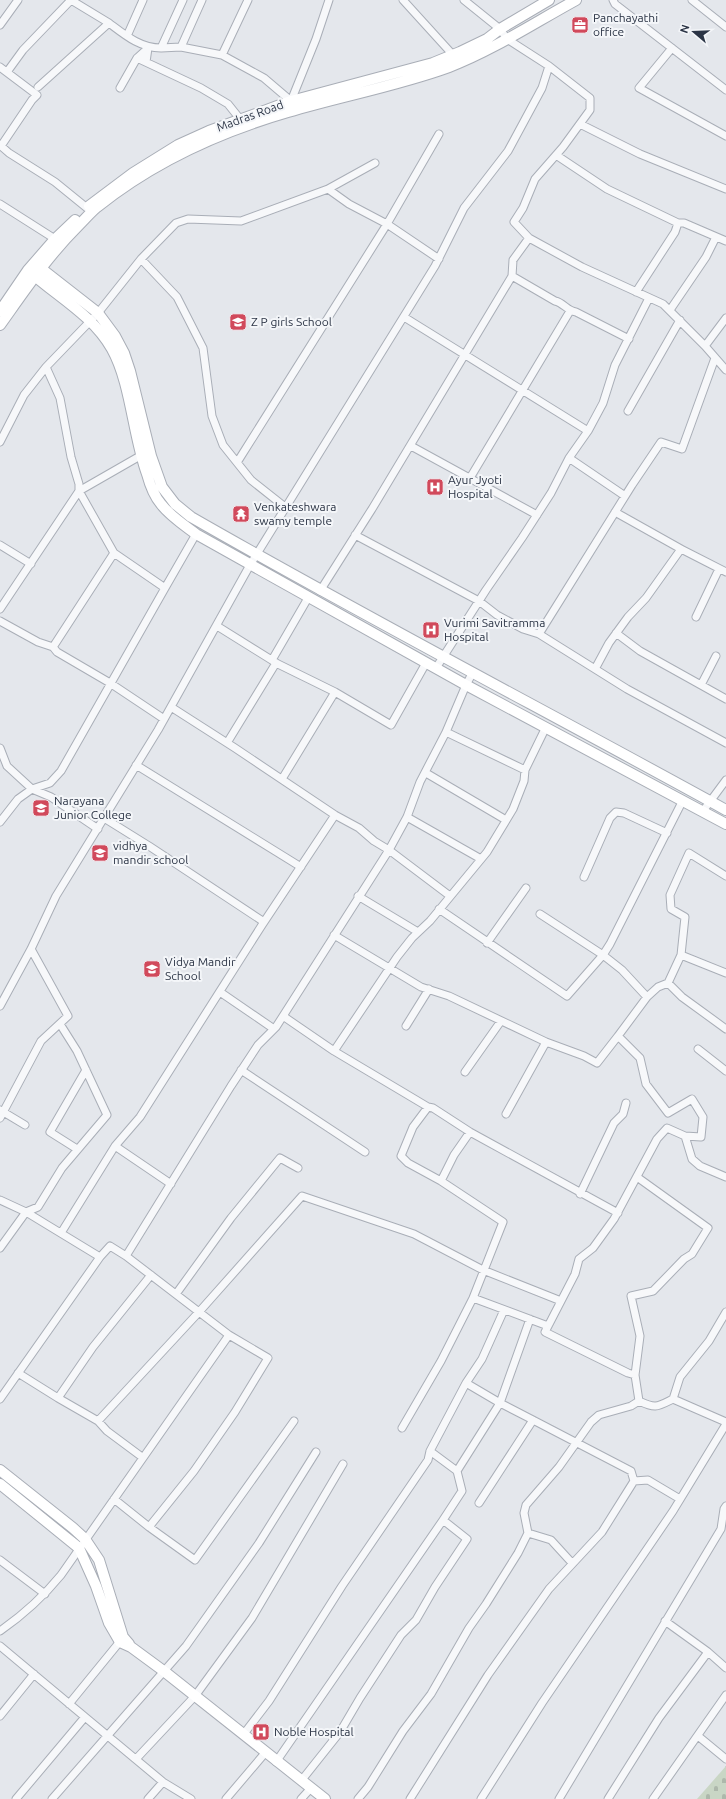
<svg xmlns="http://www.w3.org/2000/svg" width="726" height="1799" font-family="Ubuntu,sans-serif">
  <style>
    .cemetery { fill: url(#cemetery-stones) }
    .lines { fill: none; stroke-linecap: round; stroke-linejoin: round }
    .street-casing { stroke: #a9aeb7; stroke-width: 9 }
    .secondary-casing { stroke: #a9aeb7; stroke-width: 12 }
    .street { stroke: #f7f8fa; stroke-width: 7 }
    .secondary { stroke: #fff; stroke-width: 10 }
    .labels { text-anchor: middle; stroke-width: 4; stroke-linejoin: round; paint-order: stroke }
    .poi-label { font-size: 12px; fill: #2b3445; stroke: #f4f6f9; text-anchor: start }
    .street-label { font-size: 12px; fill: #2b3445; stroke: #f4f6f9 }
  </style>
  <defs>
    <pattern id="cemetery-stones" width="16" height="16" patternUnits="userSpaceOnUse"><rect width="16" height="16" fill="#c9d6c5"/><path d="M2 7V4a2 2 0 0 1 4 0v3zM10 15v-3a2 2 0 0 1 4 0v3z" fill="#adb8ab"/></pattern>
  </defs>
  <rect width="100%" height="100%" fill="#e4e7ec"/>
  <path class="cemetery" d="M726 1766V1799H697Z"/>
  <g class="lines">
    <defs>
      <path id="street" d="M71 0 109 23
        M202 0 181 47 222 55 248 0
        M403 0 453 55
        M464 0 500 29 507 39 549 66 590 98V110L563 147 535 179 523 208 514 222 529 238 582 267 663 304 705 346 726 370
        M613 0 615 4 726 90
        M692 0 726 27
        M0 25 18 0
        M127 36 143 0
        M181 47 161 48 183 0
        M672 48 639 88 726 136
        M222 55 264 78 291 101 316 39 329 0
        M137 58 201 88 228 104 240 119 239 124
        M0 67 37 95 32 100 1 146
        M7 72 23 50 71 0
        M38 87 109 23C125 35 140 48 161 48
        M120 88 137 58 148 48 146 62
        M580 124 640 154 726 189
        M0 145 9 153 55 182 87 208
        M556 155 607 189 678 223H684L726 241
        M328 189 375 163
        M0 204 55 239
        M141 259 176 223 188 219 241 221 328 189 349 204 387 224 439 259
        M512 276 555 301C564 303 567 311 576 312L629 339
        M636 292 675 232 678 223
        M670 310 706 257 716 237
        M404 317 588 431
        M705 346 726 318
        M628 411 680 320
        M0 442 24 395 46 367
        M411 446 537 515
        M140 456 79 491 114 553 165 588 196 534
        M569 458 625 496
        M238 461 387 224 439 134
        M470 478 570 311
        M615 512 681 549
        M355 535 479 601 497 615 523 629 539 634 627 689 726 743
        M0 545 31 564
        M320 591 372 509 512 276 513 260 529 238
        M0 609 79 491V484L71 457 60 398 46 367 98 313 141 259 177 297 203 348 212 416 223 445 251 480 285 507
        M696 617 719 569
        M0 621 38 642 53 647 57 652 110 683 164 719
        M217 626 278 664 335 692 391 725 426 663
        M616 633 640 651 726 699
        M539 634 632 485 661 442 682 449 715 358
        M53 647 114 553
        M272 660 308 598
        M436 668 486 590 522 538 551 493 569 458 588 431 603 403 615 365 649 298
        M595 669 609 643 628 617 646 598 681 549 726 572
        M701 685 716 656
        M171 707 235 748 335 815 359 828 374 841 389 850 450 896
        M446 732 525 770
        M227 743 276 663
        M0 748 7 766 32 789 50 783 61 771 165 588
        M136 765 301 867
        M426 773 506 820
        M282 779 335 692
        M703 811 726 780
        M407 817 481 859
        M104 818 149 846 264 922
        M0 822 18 799 32 789 51 797 98 829
        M584 877 610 818 616 812 624 813 667 833
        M358 896 418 932
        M439 909 567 996 603 955 610 944 683 800
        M540 914 603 955 622 970 647 997 618 1036
        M334 935 421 987 449 996 546 1042 584 1056 597 1063 618 1036 640 1058 646 1084 668 1113 692 1099 703 1117 701 1137 685 1136 667 1128 657 1139 614 1219 593 1248 579 1259 575 1274 545 1332 628 1373 635 1375
        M487 943 526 888
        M681 955 726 973
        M668 983 682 997 726 1029
        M220 992 274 1029
        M647 997 658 987 668 983 681 955 685 917 671 909 670 895 689 853 726 876
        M0 1006 31 949 56 896 158 730 250 565 435 266 464 208 508 151 542 88 549 66
        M283 1016 334 1051 397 957 412 938 430 921 487 852 513 809 524 781 525 770 546 727
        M406 1026 429 989
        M698 1049 726 1071
        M334 1051 428 1107 433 1108 470 1132 618 1213
        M241 1070 365 1152
        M465 1072 501 1021
        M0 1110 25 1125
        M506 1114 546 1042
        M0 1118 41 1041 68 1016 31 949
        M685 1136 692 1159 700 1166 726 1177
        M115 1146 171 1184
        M77 1149 50 1132 86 1070
        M637 1177 708 1228 692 1254 684 1259 653 1291 631 1296 640 1336 635 1375 639 1401
        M441 1181 454 1155 470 1132
        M580 1194 614 1123 623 1114 626 1103
        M0 1200 26 1212 0 1248
        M26 1212 38 1207 62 1168 107 1115 77 1051 60 1024
        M61 1233 115 1146 140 1117 262 925 335 815
        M100 1257 110 1246 126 1256 231 1086 258 1045 276 1027 389 850 407 817 420 782 446 732 466 685 473 672
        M151 1275 93 1347 58 1398 98 1421 199 1312 302 1196 414 1234 483 1270 561 1301
        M176 1294 231 1218 280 1158 298 1168
        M473 1298 548 1326
        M18 1373 58 1398
        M0 1399 100 1257 26 1212
        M673 1399 680 1377 709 1341 726 1312
        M639 1401C656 1409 657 1407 673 1399L726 1422
        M533 1420 631 1471 634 1481 648 1480 680 1499
        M98 1421 107 1431 142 1457
        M402 1428 441 1361 473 1298 503 1222 441 1181 408 1163 401 1156 413 1127 428 1107
        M430 1451 466 1383 482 1359 504 1310
        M457 1471 500 1403 466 1383
        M114 1499 149 1527 194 1471 235 1412 268 1358 229 1335
        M479 1503 533 1420 500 1403 530 1319
        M149 1527 195 1560 294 1421
        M0 1560 45 1594
        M572 1563 551 1540 528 1533 524 1513 526 1505 559 1467 591 1422 599 1415 631 1406 639 1401
        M665 1621 708 1652 726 1668
        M0 1631C23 1615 43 1597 61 1575L229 1335 126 1256
        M0 1646 85 1717 16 1799
        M69 1704 122 1639
        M0 1716 34 1674
        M85 1717 163 1782 191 1799
        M243 1735 269 1701 342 1586 428 1460 430 1451 457 1471 462 1491 443 1520 467 1539 435 1587 416 1620 401 1635 360 1698 340 1732 301 1781
        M698 1736 726 1759
        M136 1759 195 1696 252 1618 343 1464
        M276 1762 443 1520
        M52 1799 186 1646 259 1543 316 1452
        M148 1799 163 1782
        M226 1799 265 1753
        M301 1799 311 1788
        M358 1799 368 1787 403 1731 431 1694 469 1628 486 1604 518 1553 528 1533
        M410 1799 488 1675 549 1589 602 1532 634 1481
        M481 1799 542 1703 673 1511 726 1424
        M559 1799 721 1529 724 1509 726 1506
        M608 1799 659 1718 708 1652
        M653 1799 726 1695"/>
      <path id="secondary" d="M89 206 133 173 178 145 209 131 291 101 433 63 460 52 487 39 500 29 549 0
        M34 263 98 313 115 336 124 353 130 371 151 456 162 487 175 504 191 517C367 618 548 712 726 810
        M28 270C56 296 92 314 112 349 131 383 133 436 147 474 150 485 154 496 161 504 170 516 184 525 196 534L466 685 726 824
        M0 311 28 270 55 239 75 220
        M0 325C25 290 47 257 78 226 84 220 90 213 97 207 153 162 219 132 288 112 341 96 397 86 449 67 493 50 534 23 576 0
        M0 1470 73 1528 85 1539 99 1560 123 1637 129 1644
        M0 1484 79 1548 96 1586 109 1623 120 1642 131 1647 165 1672 325 1799"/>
    </defs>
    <use href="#street" class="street-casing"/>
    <use href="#secondary" class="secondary-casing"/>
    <use href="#street" class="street"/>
    <use href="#secondary" class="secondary"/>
  </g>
  <defs>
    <symbol id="office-square" viewBox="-11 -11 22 22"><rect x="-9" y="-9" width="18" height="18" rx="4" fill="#d1495b" stroke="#f4f6f9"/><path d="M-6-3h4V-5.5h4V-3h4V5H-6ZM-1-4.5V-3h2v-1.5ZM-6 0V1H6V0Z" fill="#fff"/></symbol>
    <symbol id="school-square" viewBox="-11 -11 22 22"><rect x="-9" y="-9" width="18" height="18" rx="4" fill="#d1495b" stroke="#f4f6f9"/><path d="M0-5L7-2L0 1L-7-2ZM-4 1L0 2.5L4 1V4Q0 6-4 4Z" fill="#fff"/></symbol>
    <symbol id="hospital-square" viewBox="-11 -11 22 22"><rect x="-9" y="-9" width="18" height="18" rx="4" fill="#d1495b" stroke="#f4f6f9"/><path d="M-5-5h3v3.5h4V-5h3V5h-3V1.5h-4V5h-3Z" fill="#fff"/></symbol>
    <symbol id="temple-square" viewBox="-11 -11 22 22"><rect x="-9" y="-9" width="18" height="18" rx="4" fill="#d1495b" stroke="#f4f6f9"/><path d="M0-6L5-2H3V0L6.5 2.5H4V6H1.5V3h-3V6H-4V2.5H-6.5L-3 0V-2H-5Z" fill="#fff"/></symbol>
    <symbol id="university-square" viewBox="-11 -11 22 22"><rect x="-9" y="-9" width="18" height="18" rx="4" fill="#d1495b" stroke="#f4f6f9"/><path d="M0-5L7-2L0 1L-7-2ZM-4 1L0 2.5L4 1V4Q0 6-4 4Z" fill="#fff"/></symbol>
  </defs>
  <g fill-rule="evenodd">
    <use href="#office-square" x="570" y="15" width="20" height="20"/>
    <use href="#school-square" x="228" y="312" width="20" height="20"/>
    <use href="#hospital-square" x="425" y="477" width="20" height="20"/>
    <use href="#temple-square" x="231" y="504" width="20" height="20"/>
    <use href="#hospital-square" x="421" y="620" width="20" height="20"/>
    <use href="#university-square" x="31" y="798" width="20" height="20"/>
    <use href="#school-square" x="90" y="843" width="20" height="20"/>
    <use href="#school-square" x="142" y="959" width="20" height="20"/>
    <use href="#hospital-square" x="251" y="1722" width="20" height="20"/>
  </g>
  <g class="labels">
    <g class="poi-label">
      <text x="593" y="22">Panchayathi<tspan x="593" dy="14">office</tspan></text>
      <text x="251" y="326">Z P girls School</text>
      <text x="448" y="484">Ayur Jyoti<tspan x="448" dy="14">Hospital</tspan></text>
      <text x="254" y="511">Venkateshwara<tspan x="254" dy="14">swamy temple</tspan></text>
      <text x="444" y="627">Vurimi Savitramma<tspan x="444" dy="14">Hospital</tspan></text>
      <text x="54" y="805">Narayana<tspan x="54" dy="14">Junior College</tspan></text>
      <text x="113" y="850">vidhya<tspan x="113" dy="14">mandir school</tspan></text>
      <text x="165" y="966">Vidya Mandir<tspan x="165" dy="14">School</tspan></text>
      <text x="274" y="1736">Noble Hospital</text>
    </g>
    <g class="street-label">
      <text transform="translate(250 116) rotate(-20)" y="4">Madras Road</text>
    </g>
  </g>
  <g transform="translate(694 32) rotate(289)" stroke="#f4f6f9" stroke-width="3" paint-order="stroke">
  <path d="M0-3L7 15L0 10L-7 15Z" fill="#2b3445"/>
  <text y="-6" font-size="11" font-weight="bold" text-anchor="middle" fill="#2b3445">N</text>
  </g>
</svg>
